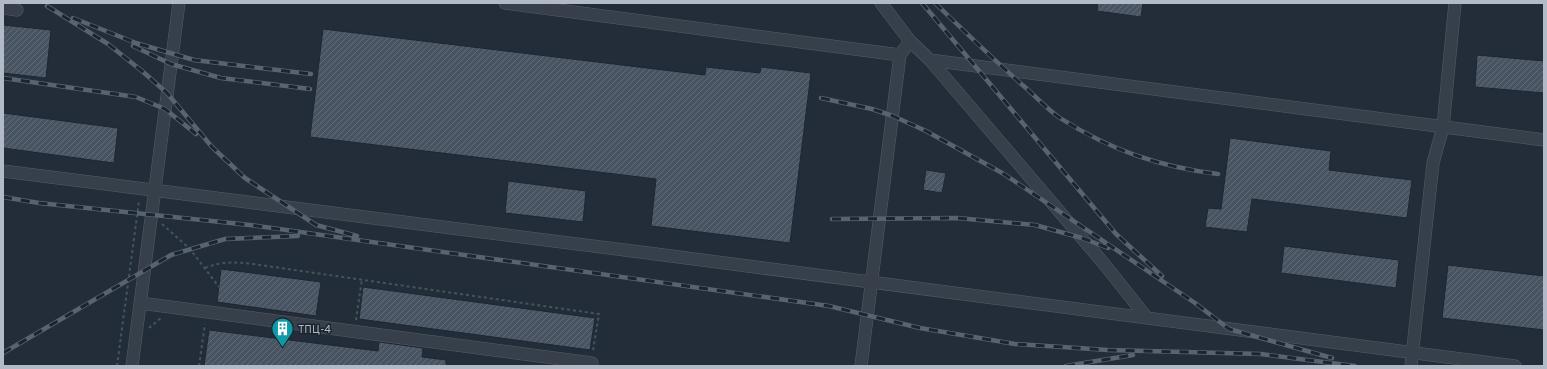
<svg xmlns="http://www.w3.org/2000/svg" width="1547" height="369" font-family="Overpass,sans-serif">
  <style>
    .building { fill: url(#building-hatch); stroke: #1e2630 }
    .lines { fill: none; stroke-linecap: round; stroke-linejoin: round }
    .minor-casing { stroke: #545d68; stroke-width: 13 }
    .path { stroke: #425658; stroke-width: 2; stroke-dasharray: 3 3; stroke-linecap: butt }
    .minor { stroke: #363f4a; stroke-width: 12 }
    .rail-casing { stroke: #586371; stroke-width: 4.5 }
    .rail { stroke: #1c242e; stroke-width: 3; stroke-dasharray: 9; stroke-linecap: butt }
    .labels { text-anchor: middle; stroke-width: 3; stroke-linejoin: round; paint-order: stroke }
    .poi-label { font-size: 11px; fill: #b1bac6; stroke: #1c242e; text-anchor: start }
  </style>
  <defs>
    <pattern id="building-hatch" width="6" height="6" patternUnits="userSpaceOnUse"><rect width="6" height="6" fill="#495463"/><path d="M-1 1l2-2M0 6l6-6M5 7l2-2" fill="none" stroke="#616a78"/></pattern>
  </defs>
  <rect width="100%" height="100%" fill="#232d39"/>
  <path class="building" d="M1098 3H1143L1141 17 1097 11Z
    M3 25 51 30 46 78 3 73Z
    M323 29 705 75 706 67 760 73 761 67 811 73 790 243 651 226 656 179 310 137Z
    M1477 55 1544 61V93L1475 87Z
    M3 113 118 128 114 163 3 148Z
    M1230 138 1331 151 1329 170 1412 180 1407 218 1252 199 1247 232 1205 227 1208 208 1221 209Z
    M926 170 946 173 942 193 923 190Z
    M508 181 586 191 583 222 505 213Z
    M1284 246 1399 260 1396 288 1281 273Z
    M1448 265 1544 276V330L1442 318Z
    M221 269 321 282 316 316 217 302Z
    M363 287 595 318 590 350 359 319Z
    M209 330 378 351 379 342 423 348 422 357 446 360V366H204Z"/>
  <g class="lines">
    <defs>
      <path id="minor" d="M505 3 900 55
        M881 3 910 41 930 60 1105 265 1147 318
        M3 8 17 10
        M930 60 1544 140
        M3 171 656 254 1515 366
        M140 303 592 363
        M132 366 179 3
        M861 366 900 55 910 41
        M1411 366 1433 163 1443 127 1455 3"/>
    </defs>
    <use href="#minor" class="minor-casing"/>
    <path class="path" d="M162 224 190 249 219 287
      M205 268C222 261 235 262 253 264L599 314 593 351
      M356 320 362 279
      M149 328 161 318
      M117 366 139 201
      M199 366 205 324"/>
    <use href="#minor" class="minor"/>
    <defs>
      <path id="rail" d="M922 3 1116 234 1162 276
        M935 3C965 32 995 61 1026 88 1037 98 1048 110 1060 118 1110 150 1160 167 1218 174
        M47 6 108 44 142 71 167 93 212 147 245 178 316 225 357 236
        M73 18 136 43 194 60 311 74
        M133 46 171 64 221 78 310 89
        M3 78 136 97 165 109 196 134
        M821 98 872 109 893 116 926 131 1004 174 1195 303 1229 329 1332 358
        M3 197 39 203 250 225 829 306 920 328 1015 344 1108 350 1261 354 1355 366
        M832 219 957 218 1035 225 1082 238 1108 248
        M3 353 171 255 225 239 298 236
        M1066 366 1133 355"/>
    </defs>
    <use href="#rail" class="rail-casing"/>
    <use href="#rail" class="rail"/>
  </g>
  <defs>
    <symbol id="building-pin" viewBox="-11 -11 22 30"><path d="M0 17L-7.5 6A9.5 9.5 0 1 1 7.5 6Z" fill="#0f9aa8" stroke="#1c242e"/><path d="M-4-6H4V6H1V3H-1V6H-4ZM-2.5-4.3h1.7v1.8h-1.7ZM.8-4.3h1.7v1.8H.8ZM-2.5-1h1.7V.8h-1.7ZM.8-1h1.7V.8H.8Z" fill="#fff"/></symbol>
  </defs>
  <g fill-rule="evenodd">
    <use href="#building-pin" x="270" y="316" width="25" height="34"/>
  </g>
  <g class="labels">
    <g class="poi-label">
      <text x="298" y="333">ТПЦ-4</text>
    </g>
  </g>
  <rect width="1547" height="369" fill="none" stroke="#b1bac6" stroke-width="8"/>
</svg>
